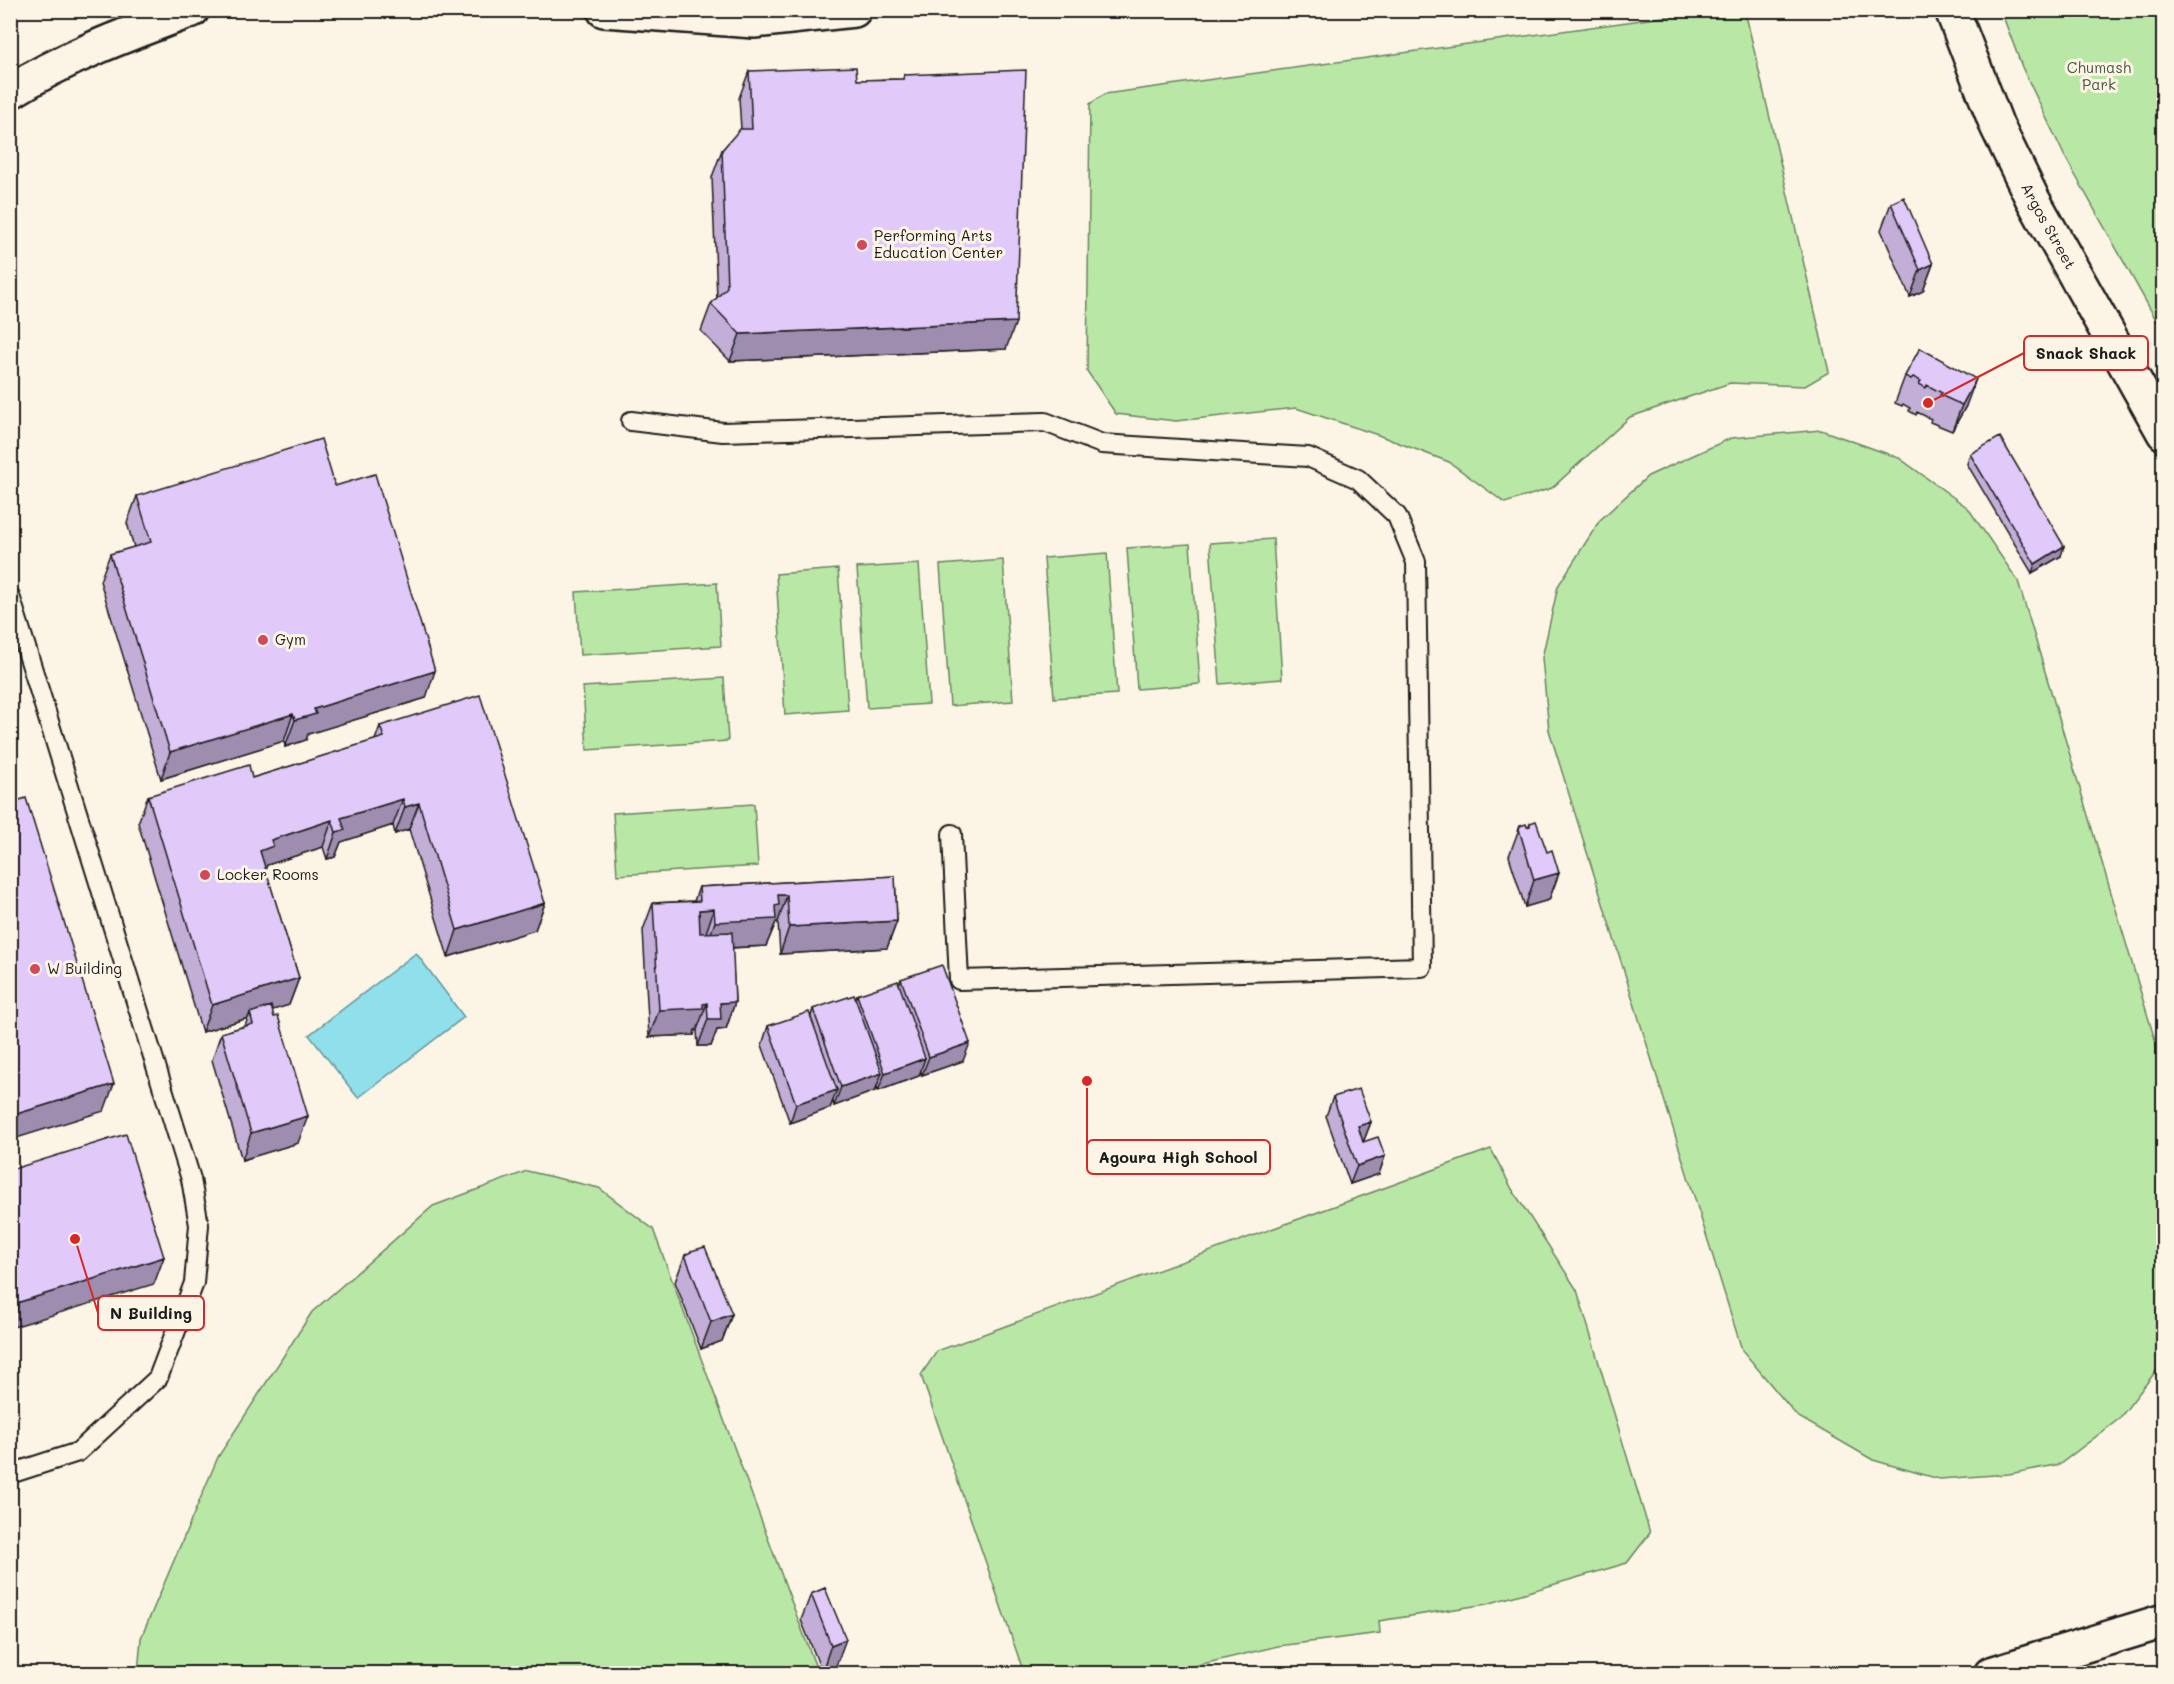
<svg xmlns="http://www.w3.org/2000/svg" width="2174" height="1684" font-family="Mali,sans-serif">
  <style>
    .green { fill: #b9e8a6; stroke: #6a8261; stroke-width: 1.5 }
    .water { fill: #90e0ec; stroke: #629299; stroke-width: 1.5 }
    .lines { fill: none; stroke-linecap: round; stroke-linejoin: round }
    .service-casing { stroke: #1c1c1c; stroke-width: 22 }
    .tertiary-casing { stroke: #1c1c1c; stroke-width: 38 }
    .service { stroke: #fcf5e5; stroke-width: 18 }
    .tertiary { stroke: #fcf5e5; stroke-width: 33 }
    .wall { fill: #c2aed7; stroke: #1c1c1c; stroke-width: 1.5 }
    .shaded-wall { fill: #9e8daf; stroke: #1c1c1c; stroke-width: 1.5 }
    .building { fill: #e1cafa; stroke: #1c1c1c; stroke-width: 1.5 }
    .poi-dot { fill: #d1495b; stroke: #fcf5e5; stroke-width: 2 }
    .labels { text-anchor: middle; stroke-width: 6; stroke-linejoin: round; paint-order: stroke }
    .park-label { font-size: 15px; fill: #4b5945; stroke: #fcf5e5 }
    .street-label { font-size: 15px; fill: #1c1c1c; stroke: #fcf5e5 }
    .poi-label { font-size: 15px; fill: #1c1c1c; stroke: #fcf5e5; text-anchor: start }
    .leader { fill: none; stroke: #d62828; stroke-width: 2 }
    .callout-dot { fill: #d62828; stroke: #fcf5e5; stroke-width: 2 }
    .callout { fill: #fcf5e5; stroke: #d62828; stroke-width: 2 }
    .callout-label { font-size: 16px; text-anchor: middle; font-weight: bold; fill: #1c1c1c }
  </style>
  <rect width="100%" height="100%" fill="#fcf5e5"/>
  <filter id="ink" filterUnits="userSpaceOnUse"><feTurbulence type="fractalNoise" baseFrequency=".0167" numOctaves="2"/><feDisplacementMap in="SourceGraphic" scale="12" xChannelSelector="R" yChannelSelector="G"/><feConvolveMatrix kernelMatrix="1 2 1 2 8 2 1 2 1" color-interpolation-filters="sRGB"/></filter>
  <g filter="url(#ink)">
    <path class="green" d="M1707 11H1745L1829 372 1805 386 1730 383 1630 417 1552 488 1505 503 1449 462 1378 435 1296 408 1176 421 1116 414 1087 371 1090 104 1105 94Z
      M2001 11H2163V332L2064 155 2022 67Z
      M1821 430 1899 458 1968 508 2018 581 2163 1067V1362L2119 1419 2060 1464 2009 1474 1939 1479 1873 1460 1797 1416 1742 1350 1549 730 1542 658 1558 586 1600 520 1648 476 1731 438Z
      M1273 539 1282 679 1220 684 1210 543Z
      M1190 544 1200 684 1137 689 1127 548Z
      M1107 553 1117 694 1054 698 1044 558Z
      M1003 560 1013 701 950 706 940 565Z
      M919 564 929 704 867 708 857 568Z
      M838 569 848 710 785 715 776 574Z
      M717 583 721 646 580 655 576 592Z
      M724 678 728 741 587 750 583 687Z
      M754 804 758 866 617 875 613 813Z
      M1491 1149 1512 1189 1577 1290 1650 1533 1627 1563 1487 1604 1379 1621 1380 1633 1278 1646 1165 1673H1024L921 1375 937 1351Z
      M527 1171 599 1188 653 1229 818 1673H138L141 1638 218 1457 312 1312 433 1206Z"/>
    <path class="water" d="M416 953 464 1017 358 1098 309 1035Z"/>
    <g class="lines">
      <defs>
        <path id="service" d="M631 421 723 432 1045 422 1102 444 1308 457 1358 479 1397 516 1416 562 1422 967 959 980 952 834
          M10 596 191 1179 199 1225 194 1283 158 1378 78 1452 10 1474"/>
        <g id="tertiary">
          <path d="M604 10 754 21 854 10"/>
          <path id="s1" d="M1952 10 1997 126 2032 198 2164 433"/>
          <path d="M10 92C67 56 130 33 192 10"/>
          <path d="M1991 1674 2164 1621"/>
        </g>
      </defs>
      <use href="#service" class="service-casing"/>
      <use href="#tertiary" class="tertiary-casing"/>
      <use href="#service" class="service"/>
      <use href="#tertiary" class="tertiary"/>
    </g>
    <path class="wall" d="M749 71 857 80 903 79 904 75 1006 349 730 361 701 331 711 304 717 298 712 177 722 150 741 129 739 98Z
      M1891 203 1933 264 1923 291 1910 297 1881 230Z
      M1920 348 1966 406 1952 431 1930 422 1931 419 1917 412 1916 415 1909 411 1910 408 1903 404 1902 406 1895 403 1905 376Z
      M1970 454 2061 556 2032 573 1967 464Z
      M335 486 426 698 308 734 306 740 285 747 284 741 161 779 100 581 110 554 134 547 127 523 137 496Z
      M380 726 545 903 535 930 448 957 409 829 395 834 393 825 341 842 335 857 327 859 323 847 267 865 265 868 299 978 289 1005 272 1010 298 1143 242 1160 212 1060 221 1033 245 1026 248 1018 202 1032 138 823 148 796 252 778 375 740Z
      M1530 823 1559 873 1549 900 1525 907 1509 856 1520 826 1527 827 1529 826Z
      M895 876 897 921 887 948 780 954 778 922H776L766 946 732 948 735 1002 726 1029 717 1030 711 1046H698L697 1030H695L694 1035 649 1037 643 930 653 903 694 901 699 887Z
      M901 979 963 1061 922 1075 921 1072 919 1076 878 1091 877 1087 875 1091 834 1106 833 1101 830 1108 790 1123 762 1045 768 1026 811 1016 813 1009 855 999 857 995 899 984Z
      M1333 1097 1371 1122 1364 1140H1363V1142L1385 1156 1379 1174 1350 1184 1326 1116Z
      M691 1251 732 1314 722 1341 701 1349 675 1282 685 1255 690 1253Z
      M825 1588 836 1666 822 1672 801 1620 811 1594Z"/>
    <path class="shaded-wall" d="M1933 264 1923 291 1910 297 1920 270Z
      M1016 322 1006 349 730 361 740 334Z
      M1976 379 1966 406 1952 431 1962 405Z
      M2064 546 2061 556 2032 573 2035 564Z
      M435 671 426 698 308 734 306 740 285 747 295 720 314 709Z
      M293 714 284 741 161 779 170 752Z
      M403 799 393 825 341 842 335 857 327 859 341 818Z
      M419 803 409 829 395 834 405 807Z
      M332 820 323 847 267 865 264 873 260 851 271 840Z
      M1559 873 1549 900 1525 907 1534 880Z
      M778 895H787L778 922H776L766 946 705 949 715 922Z
      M545 903 535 930 448 957 457 930Z
      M714 909 705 936 689 937 699 910Z
      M897 921 887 948 780 954 789 927Z
      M299 978 289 1005 251 1017 250 1013 248 1018 202 1032 212 1005Z
      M735 1002 726 1029 717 1030 711 1046H698L708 1019 720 1003Z
      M707 1003 697 1030H695L694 1035 649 1037 659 1010Z
      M970 1043 963 1061 922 1075 929 1057Z
      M925 1058 919 1076 878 1091 885 1073Z
      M882 1073 875 1091 834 1106 841 1087Z
      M114 1084 104 1111 10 1140V1116Z
      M837 1090 830 1108 790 1123 796 1104Z
      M308 1116 298 1143 242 1160 251 1133Z
      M1371 1122 1364 1140 1351 1145 1358 1126Z
      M1385 1156 1379 1174 1350 1184 1357 1166Z
      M164 1257 154 1284 10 1328V1305Z
      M732 1314 722 1341 701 1349 711 1322Z
      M846 1639 836 1666 822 1672 831 1645Z"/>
    <path class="building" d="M856 67 857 80 904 79V75L1026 70 1016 322 740 334 711 304 727 287 722 150 740 129H752L749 71Z
      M1904 197 1933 264 1920 270 1891 203Z
      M1920 348 1976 379 1962 405 1940 395 1942 393 1927 385 1926 388 1919 384 1921 381 1913 377 1911 379 1905 376Z
      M2000 437 2064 546 2035 564 1970 454Z
      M321 439 335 486 375 474 435 671 314 709 316 714 295 720 293 714 170 752 110 554 151 542 137 496Z
      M480 695 545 903 457 930 419 803 405 807 403 799 341 818 345 830 336 832 332 820 271 840 273 846 260 851 299 978 212 1005 148 796 249 765 252 778 384 737 380 726Z
      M26 798 114 1084 10 1116V803Z
      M1536 821 1547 852 1552 850 1559 873 1534 880 1519 829 1520 826 1526 824 1527 827 1530 826V823Z
      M895 876 897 921 789 927 787 895H778L779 905 775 906 776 919 715 922 714 909 699 910 700 933 732 932 735 1002 720 1003 721 1019H708L707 1003 703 1004V1008L659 1010 653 903 700 901 699 887Z
      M942 965 970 1043 929 1057 901 979Z
      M898 981 925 1058 885 1073 857 995Z
      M854 995 882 1073 841 1087 813 1009Z
      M271 1006 274 1017 278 1016 308 1116 251 1133 221 1033 253 1024 250 1013Z
      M809 1012 837 1090 796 1104 768 1026Z
      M1359 1089 1371 1122 1358 1126 1363 1142 1378 1137 1385 1156 1357 1166 1333 1097Z
      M126 1134 164 1257 10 1305V1170Z
      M705 1247 732 1314 711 1322 685 1255 691 1252V1251Z
      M825 1588 846 1639 831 1645 811 1594Z"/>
  </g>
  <g class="poi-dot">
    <circle cx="862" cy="245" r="6"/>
    <circle cx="263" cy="640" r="6"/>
    <circle cx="205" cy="875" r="6"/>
    <circle cx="35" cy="969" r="6"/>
  </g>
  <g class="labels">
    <g class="park-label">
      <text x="2099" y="73">Chumash<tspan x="2099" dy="17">Park</tspan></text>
    </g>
    <g class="street-label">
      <text dy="5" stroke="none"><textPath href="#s1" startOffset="237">Argos Street</textPath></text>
    </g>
    <g class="poi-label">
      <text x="874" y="241">Performing Arts<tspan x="874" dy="17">Education Center</tspan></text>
      <text x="275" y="645">Gym</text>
      <text x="217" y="880">Locker Rooms</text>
      <text x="47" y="974">W Building</text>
    </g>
  </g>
  <path class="leader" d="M1928 403L2024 353M1087 1081L1087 1157M75 1239L98 1313"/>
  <g class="callout-dot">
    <circle cx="1928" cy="403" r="6"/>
    <circle cx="1087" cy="1081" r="6"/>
    <circle cx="75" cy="1239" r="6"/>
  </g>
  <g class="callout">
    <rect x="2024" y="336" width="124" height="34" rx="6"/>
    <rect x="1087" y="1140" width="183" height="34" rx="6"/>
    <rect x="98" y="1296" width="106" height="34" rx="6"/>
  </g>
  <g class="callout-label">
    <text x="2086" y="359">Snack Shack</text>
    <text x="1178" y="1163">Agoura High School</text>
    <text x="151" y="1319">N Building</text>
  </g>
  <rect width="2174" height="1684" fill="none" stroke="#fcf5e5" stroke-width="36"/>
  <rect x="18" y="18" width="2138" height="1648" fill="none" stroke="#1c1c1c" stroke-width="2" filter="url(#ink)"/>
</svg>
